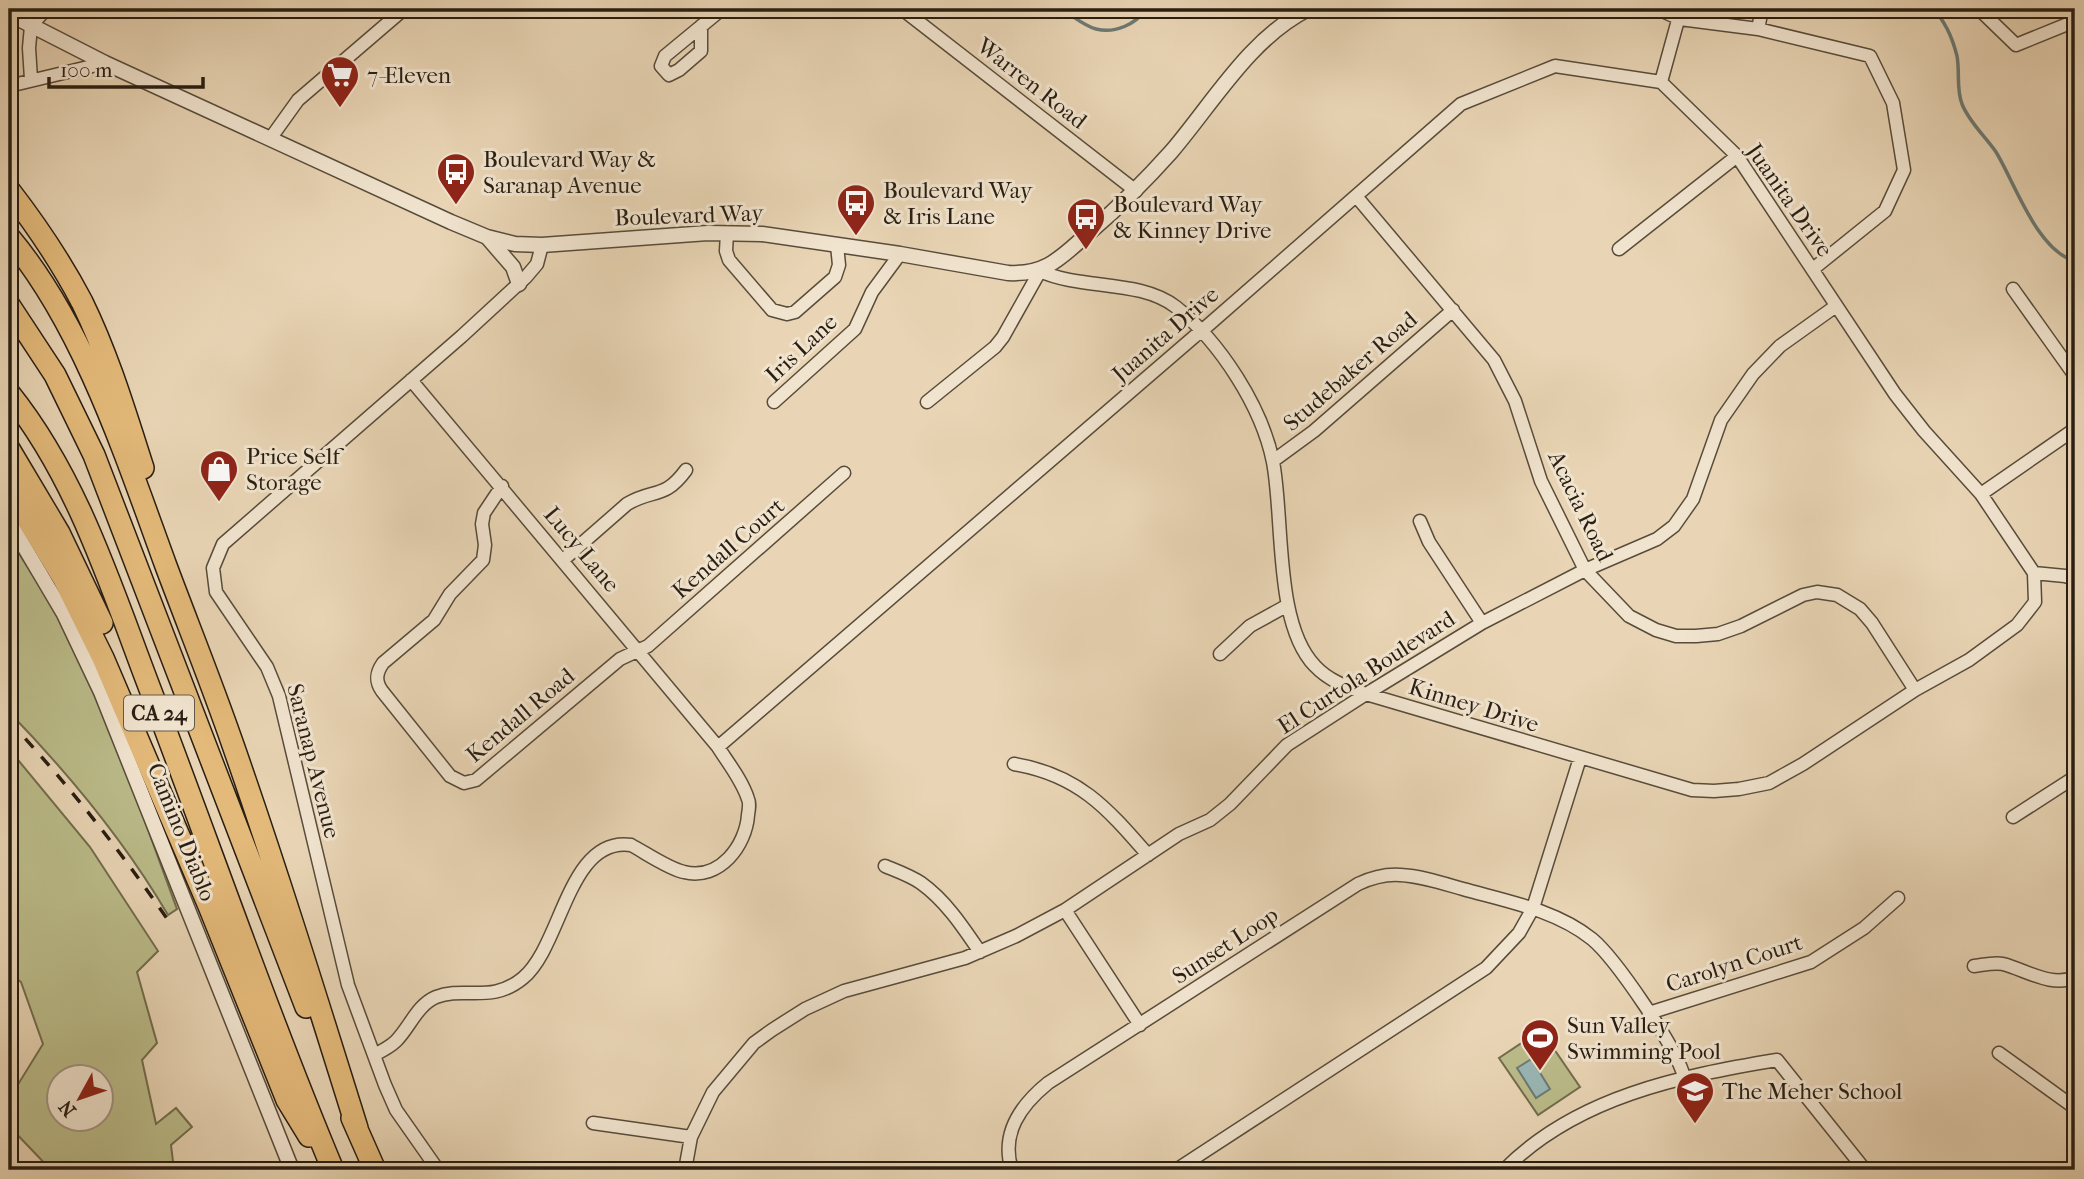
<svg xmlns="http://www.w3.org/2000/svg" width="2084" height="1179" font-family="'IM FELL French Canon',serif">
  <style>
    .green { fill: #bbbc8a; stroke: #726d4e; stroke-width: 2; fill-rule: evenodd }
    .water { fill: #99b7b5; stroke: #6c7a74; stroke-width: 2 }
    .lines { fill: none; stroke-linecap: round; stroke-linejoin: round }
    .stream { stroke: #6c7a74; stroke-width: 3.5 }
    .minor-casing { stroke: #584c3b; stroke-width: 15 }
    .tertiary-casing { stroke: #584c3b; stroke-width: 17 }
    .motorway-casing { stroke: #281e12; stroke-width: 24 }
    .minor { stroke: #f1e4cf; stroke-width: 12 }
    .tertiary { stroke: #f1e4cf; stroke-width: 14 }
    .motorway { stroke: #e4ba7a; stroke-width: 21 }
    .rail { stroke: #281e12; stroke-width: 3.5; stroke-dasharray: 12 12; stroke-linecap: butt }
    .labels { text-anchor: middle; stroke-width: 6; stroke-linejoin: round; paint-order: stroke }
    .shield { fill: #f1e4cf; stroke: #64594b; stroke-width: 2 }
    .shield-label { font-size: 21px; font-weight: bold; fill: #281e12 }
    .poi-label { font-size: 23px; fill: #281e12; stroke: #f1e4cf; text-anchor: start }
    .street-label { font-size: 23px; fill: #281e12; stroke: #f1e4cf }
  </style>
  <rect width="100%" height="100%" fill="#e9d5b5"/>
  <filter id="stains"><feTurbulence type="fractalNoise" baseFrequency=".00286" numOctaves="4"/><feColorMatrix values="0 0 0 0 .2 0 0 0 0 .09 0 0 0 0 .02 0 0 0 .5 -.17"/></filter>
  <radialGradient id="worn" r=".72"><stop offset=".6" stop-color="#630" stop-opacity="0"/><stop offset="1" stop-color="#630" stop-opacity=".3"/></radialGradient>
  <path class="green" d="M9 538C34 577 60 616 79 658 117 740 146 825 177 909L168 915C124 840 69 774 9 712Z
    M9 749 90 847 158 951 137 972 157 1043 142 1060 156 1124 176 1108 192 1127 171 1145 174 1170H51L9 1126V1099L43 1044 21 982 9 973ZM60 1078H102V1120H60Z
    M1541 1030 1580 1087 1538 1115 1499 1058Z"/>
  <path class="water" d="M1533 1058 1536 1062 1534 1063 1550 1089 1536 1098 1517 1068Z"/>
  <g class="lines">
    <path class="stream" d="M1061 9C1072 15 1084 26 1096 29 1115 34 1136 24 1146 9
      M1933 9C1945 21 1953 40 1957 56 1960 72 1956 89 1962 104 1969 122 1985 136 1996 152 2015 183 2037 251 2075 261"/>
    <defs>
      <path id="minor" d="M902 9 1136 191
        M1658 9 1680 19 1758 29 1870 56 1893 103 1904 170 1885 211 1813 269
        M1982 9 1984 14 2016 45 2075 21
        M701 26V51L679 70 669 75 661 66 665 56 722 9
        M1758 29 1762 9
        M31 79 29 48 31 26 46 9
        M1661 82 1681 9
        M9 86 105 63
        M270 139 298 100 404 9
        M1356 196 1494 360 1515 401 1541 481 1585 570 1629 616 1656 630 1676 636H1696L1718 634 1741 626 1803 595 1817 592 1837 595 1860 609 1872 623 1915 690
        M727 233 726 251 729 260 772 310 787 314 795 312 835 277 839 265 837 245
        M1619 249 1737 156
        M2013 289 2075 376
        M774 402 855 329 872 292 900 254
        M1273 461 1314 431 1453 310
        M502 486 484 513 482 524 485 545 483 560 450 594 434 620 383 663C376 673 375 681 382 691L450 776 464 783 476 780 620 659 648 646 844 473
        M1981 494 2075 429
        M1420 521 1429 542 1482 623
        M563 560 627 504C654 488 664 500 686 470
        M2034 573 2065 576 2075 579
        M1220 654 1250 626 1288 605
        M718 747 1195 336 1205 328 1461 104 1555 66 1661 82 1737 156 1895 394 1924 431 1981 494 2034 573 2035 602 2017 625 1969 660 1915 690 1803 764 1769 783 1739 789 1714 791 1692 790 1366 694C1347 687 1329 681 1315 666 1274 624 1284 519 1273 462 1262 407 1220 342 1176 307 1140 279 1081 290 1040 271L1003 337 995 347 927 402
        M1014 764C1079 775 1107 808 1148 855
        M2013 817 2075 777
        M885 866C897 871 911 876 921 883 946 901 963 927 980 952
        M1065 910 1140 1025
        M1974 966C1983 965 1994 962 2003 964 2026 970 2052 988 2075 977
        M1649 1013 1811 962 1864 928 1898 898
        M1999 1053 2075 1108
        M374 1055C382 1051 390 1047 396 1041 410 1027 417 1005 436 997 464 986 492 1004 523 978 562 946 568 836 631 845 646 853 669 869 684 872 720 881 746 845 748 815 749 809 750 803 748 799 742 780 728 763 718 747L411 380
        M593 1123 691 1137
        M438 1170 396 1110 385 1085 348 985 279 696 267 667 216 592 213 568 223 544 462 336 526 277 537 264 542 245
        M685 1170 691 1137 713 1092 754 1043 772 1030 805 1009 844 991 965 958 1016 936 1065 910 1179 834 1210 820 1230 804 1287 745 1366 694 1482 623 1585 570 1657 539 1674 526 1693 499 1721 420 1753 374 1780 346 1836 306
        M1012 1170C1000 1133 1021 1105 1048 1083L1358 884C1371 878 1385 874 1400 875 1421 876 1442 883 1463 889 1506 901 1556 910 1592 939 1615 958 1677 1048 1684 1077
        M1176 1170 1486 968 1519 933 1533 908 1580 758
        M1504 1170C1576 1097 1680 1076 1777 1060L1865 1170"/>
      <path id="tertiary" d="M9 14 105 63 451 222 487 237 515 244 542 245 708 233 762 234 900 254 1008 273C1048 275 1062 256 1091 231 1120 206 1146 180 1171 152 1213 103 1249 39 1308 9
        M487 237 513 267 519 284
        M9 521 64 614 101 692 292 1170"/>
      <path id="motorway" d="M9 190C36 225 61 262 82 302 108 355 125 412 143 468
        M9 237C84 326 126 457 166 566 188 625 212 684 233 745 277 871 317 1000 357 1128
        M9 305 55 375 94 455 306 1007
        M9 393C78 479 111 587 150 689 211 849 267 1012 333 1170
        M9 449 59 533 102 623
        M9 489 64 579 103 658 209 906 287 1100 309 1136
        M352 1118 375 1170"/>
    </defs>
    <use href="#minor" class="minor-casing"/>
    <use href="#tertiary" class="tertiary-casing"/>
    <use href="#motorway" class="motorway-casing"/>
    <use href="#minor" class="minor"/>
    <use href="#tertiary" class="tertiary"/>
    <use href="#motorway" class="motorway"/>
    <path class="rail" d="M9 721C69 785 123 854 172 926"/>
  </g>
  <defs>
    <symbol id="supermarket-pin" viewBox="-11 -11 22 30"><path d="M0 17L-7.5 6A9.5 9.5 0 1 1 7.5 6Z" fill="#8f2418" stroke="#f1e4cf"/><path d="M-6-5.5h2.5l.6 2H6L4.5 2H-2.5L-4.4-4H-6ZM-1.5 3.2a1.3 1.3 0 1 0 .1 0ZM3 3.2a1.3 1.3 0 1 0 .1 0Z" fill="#fff"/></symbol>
    <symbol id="bus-pin" viewBox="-11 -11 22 30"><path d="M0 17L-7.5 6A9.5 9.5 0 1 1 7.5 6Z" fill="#8f2418" stroke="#f1e4cf"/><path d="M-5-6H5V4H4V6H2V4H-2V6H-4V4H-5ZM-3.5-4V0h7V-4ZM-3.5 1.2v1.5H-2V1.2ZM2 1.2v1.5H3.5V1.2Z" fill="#fff"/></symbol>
    <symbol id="shop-pin" viewBox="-11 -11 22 30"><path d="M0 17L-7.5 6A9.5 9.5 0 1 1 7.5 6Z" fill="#8f2418" stroke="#f1e4cf"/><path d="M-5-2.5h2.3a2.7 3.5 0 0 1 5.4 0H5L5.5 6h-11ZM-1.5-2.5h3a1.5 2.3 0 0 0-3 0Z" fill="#fff"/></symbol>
    <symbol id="stadium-pin" viewBox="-11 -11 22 30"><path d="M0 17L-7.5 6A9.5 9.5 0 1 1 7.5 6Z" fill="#8f2418" stroke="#f1e4cf"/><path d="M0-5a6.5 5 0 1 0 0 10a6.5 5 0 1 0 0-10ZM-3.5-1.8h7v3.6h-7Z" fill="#fff"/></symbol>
    <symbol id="school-pin" viewBox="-11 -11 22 30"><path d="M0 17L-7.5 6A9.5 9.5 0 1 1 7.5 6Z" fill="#8f2418" stroke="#f1e4cf"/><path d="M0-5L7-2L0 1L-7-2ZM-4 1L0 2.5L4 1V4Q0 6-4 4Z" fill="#fff"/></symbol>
  </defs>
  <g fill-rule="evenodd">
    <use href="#supermarket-pin" x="318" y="53" width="44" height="60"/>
    <use href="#bus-pin" x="434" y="150" width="44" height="60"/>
    <use href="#bus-pin" x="834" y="181" width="44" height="60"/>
    <use href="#bus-pin" x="1064" y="195" width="44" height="60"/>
    <use href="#shop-pin" x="197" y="447" width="44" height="60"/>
    <use href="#stadium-pin" x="1518" y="1016" width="44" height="60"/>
    <use href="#school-pin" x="1673" y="1069" width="44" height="60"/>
  </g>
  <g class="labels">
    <rect class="shield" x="124" y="695.5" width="70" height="35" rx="5"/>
    <g class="shield-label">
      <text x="159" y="720">CA 24</text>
    </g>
    <g class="poi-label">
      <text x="367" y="83">7-Eleven</text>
      <text x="483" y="167">Boulevard Way &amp;<tspan x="483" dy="26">Saranap Avenue</tspan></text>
      <text x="883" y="198">Boulevard Way<tspan x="883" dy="26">&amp; Iris Lane</tspan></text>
      <text x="1113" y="212">Boulevard Way<tspan x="1113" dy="26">&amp; Kinney Drive</tspan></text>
      <text x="246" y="464">Price Self<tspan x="246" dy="26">Storage</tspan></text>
      <text x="1567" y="1033">Sun Valley<tspan x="1567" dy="26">Swimming Pool</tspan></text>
      <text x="1722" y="1099">The Meher School</text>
    </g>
    <g class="street-label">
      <text transform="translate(1032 83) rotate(38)" y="8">Warren Road</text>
      <text transform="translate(1790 200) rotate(55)" y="8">Juanita Drive</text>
      <text transform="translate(689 215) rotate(-2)" y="8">Boulevard Way</text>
      <text transform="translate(1165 334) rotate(-41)" y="8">Juanita Drive</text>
      <text transform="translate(801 348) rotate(-43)" y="8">Iris Lane</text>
      <text transform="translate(1350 371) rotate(-41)" y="8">Studebaker Road</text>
      <text transform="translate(1581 506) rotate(64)" y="8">Acacia Road</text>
      <text transform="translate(728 548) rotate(-41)" y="8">Kendall Court</text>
      <text transform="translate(582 549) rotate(50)" y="8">Lucy Lane</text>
      <text transform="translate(1366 672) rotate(-33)" y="8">El Curtola Boulevard</text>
      <text transform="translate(1474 705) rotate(17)" y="8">Kinney Drive</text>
      <text transform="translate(520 715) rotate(-40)" y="8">Kendall Road</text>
      <text transform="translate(314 761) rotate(76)" y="8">Saranap Avenue</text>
      <text transform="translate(182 832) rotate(68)" y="8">Camino Diablo</text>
      <text transform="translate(1225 945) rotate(-33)" y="8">Sunset Loop</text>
      <text transform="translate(1734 963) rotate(-18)" y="8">Carolyn Court</text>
    </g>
  </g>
  <rect width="2084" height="1179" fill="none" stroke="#e9d5b5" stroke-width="35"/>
  <rect x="10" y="10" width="2063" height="1158" fill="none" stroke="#281e12" stroke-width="3.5"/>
  <rect x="18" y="18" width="2049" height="1144" fill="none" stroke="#281e12" stroke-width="2"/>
  <g transform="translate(80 1098) rotate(230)"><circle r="33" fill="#f1e4cf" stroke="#a19583" stroke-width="2"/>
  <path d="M0-5L12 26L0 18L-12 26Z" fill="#8f2418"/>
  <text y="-10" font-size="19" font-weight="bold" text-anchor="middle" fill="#281e12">N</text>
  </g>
  <path d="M49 77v10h154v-10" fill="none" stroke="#281e12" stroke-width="3.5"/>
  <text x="60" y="77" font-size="21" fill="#281e12" stroke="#f1e4cf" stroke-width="5" paint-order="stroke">100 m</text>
  <rect width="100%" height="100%" filter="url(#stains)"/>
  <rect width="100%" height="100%" fill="url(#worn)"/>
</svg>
